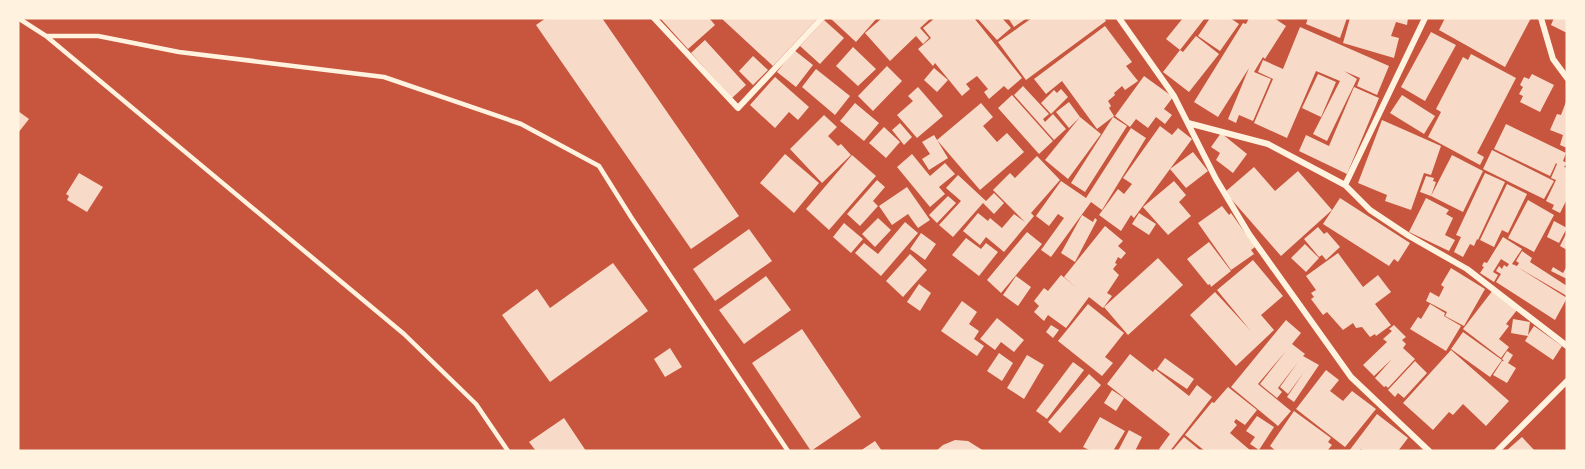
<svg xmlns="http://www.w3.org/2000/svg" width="1585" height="469" font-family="'Alegreya Sans',sans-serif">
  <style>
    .building { fill: #f7dbc8 }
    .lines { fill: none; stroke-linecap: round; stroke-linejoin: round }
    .service { stroke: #fff3e0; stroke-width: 4.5 }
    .minor { stroke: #fff3e0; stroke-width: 6 }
  </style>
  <rect width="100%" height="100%" fill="#c8553d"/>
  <path class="building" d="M546 18H602L739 216 691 249 536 25Z
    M660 18H709L715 25 688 49Z
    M721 18H818L773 66Z
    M830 18H877L856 42Z
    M882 18H931L920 28 929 38 923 44 916 36 890 61 865 33Z
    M935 18H974L1022 78 1008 90 1004 86 989 99 984 92 988 89 977 76 966 84 970 89 962 96 935 63 933 66 918 49 931 38 923 28Z
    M977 18H1002L1011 28 997 40Z
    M1008 18H1027L1014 27Z
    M1032 18H1104L1106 21 1026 80 998 42Z
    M1183 18H1205L1180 50 1166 39Z
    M1210 18H1230L1239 24 1220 51 1198 36Z
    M1249 18H1274L1286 26 1265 59 1263 57 1254 72 1271 79 1253 121 1239 115 1236 123 1228 119 1249 68 1218 117 1194 102 1243 23 1246 24Z
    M1308 18H1347L1340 38 1306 24Z
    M1350 18H1408L1407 25 1396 22 1391 36 1399 38 1394 58 1343 43Z
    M1445 18 1488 19 1531 18 1505 67 1439 30Z
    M1554 18H1567V33L1551 25Z
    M824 20 844 38 820 64 800 46Z
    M1105 26 1132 62 1126 66 1138 81 1125 90 1122 86 1114 93 1115 95 1108 101 1111 106 1109 108 1114 116 1097 129 1062 81 1046 94 1034 79Z
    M1300 27 1389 66 1377 95 1357 86 1360 78 1344 71 1357 79 1327 141 1313 134 1340 81 1316 71 1287 138 1254 123 1273 79 1258 72 1263 60 1283 69Z
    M1431 32 1456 45 1425 101 1401 87Z
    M1196 36 1219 54 1189 92 1163 72 1180 50 1183 52Z
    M705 40 746 85 732 98 691 53Z
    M853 47 876 69 858 86 836 66Z
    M794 50 813 65 796 87 777 72Z
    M1471 54 1516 78 1477 153 1484 157 1480 165 1428 137 1441 112 1436 109 1463 57 1468 60Z
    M753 56 768 70 753 85 739 71Z
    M887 66 902 81 873 111 858 96Z
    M934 68 948 80 937 92 924 80Z
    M816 69 850 96 835 115 802 87Z
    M1318 74 1336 82 1321 117 1302 108Z
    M1532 74 1554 85 1540 112 1520 102 1523 96 1519 94 1523 87 1520 85 1524 77 1529 79Z
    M1144 76 1173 97 1164 109 1172 115 1165 124 1156 117 1148 128 1136 119 1130 127 1115 116Z
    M775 77 809 107 798 120 789 112 775 128 750 105Z
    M1023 86 1049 114 1043 119 1045 122 1053 114 1066 129 1054 140 1014 95Z
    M918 87 943 116 917 138 897 115 913 101 908 96Z
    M1354 87 1379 98 1347 174 1299 151 1306 135 1329 146Z
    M1061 89 1068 97 1051 114 1041 103 1054 90 1057 93Z
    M1012 95 1053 141 1039 154 998 108Z
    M1402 95 1435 116 1424 134 1390 113Z
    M1567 99V148L1560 145 1563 135 1550 130 1557 114 1561 115Z
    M1069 102 1080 117 1069 128 1056 112Z
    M855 103 879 123 864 141 840 121Z
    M981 103 993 117 983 126 997 142 1007 133 1024 152 980 190 937 140Z
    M18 111 29 119 18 133Z
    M824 115 837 127 828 136 838 146 841 144 851 155 822 183 790 149Z
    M1080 117 1101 134 1068 179 1045 160Z
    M1113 117 1127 126 1085 192 1071 183Z
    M1382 120 1441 146 1431 175 1424 173 1411 210 1385 201 1387 195 1358 183Z
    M900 123 912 137 904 145 892 130Z
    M1506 124 1566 153 1563 161 1567 163 1564 167 1567 168V199L1560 213 1552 209 1554 205 1546 201 1556 180 1551 178 1557 164 1556 163 1550 176 1494 149Z
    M1160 126 1172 135 1178 128 1192 139 1134 218 1131 215 1121 231 1099 215 1118 189 1124 194 1132 184 1123 178Z
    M884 127 900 142 886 158 869 143Z
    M1131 128 1146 138 1102 210 1091 202 1051 257 1041 250 1064 218 1058 214 1049 226 1036 216 1061 181 1086 198Z
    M1221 133 1247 154 1233 173 1216 160 1220 153 1211 147Z
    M934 135 948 158 929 170 922 159 930 154 922 142Z
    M1492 150 1554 181 1544 199 1483 169Z
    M1193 152 1208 171 1186 188 1170 169Z
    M785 154 819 183 794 213 760 183Z
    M912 154 930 176 945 163 955 174 939 187 945 194 930 207 897 167Z
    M852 155 876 176 829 230 806 209Z
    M1452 155 1483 171 1463 212 1431 196Z
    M1037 156 1060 180 1031 213 1034 216 1004 252 986 237 980 245 963 231 978 213 988 221 990 218 1002 228 1014 214 1025 222 993 190 1010 173 1015 178Z
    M1254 167 1275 191 1298 171 1332 210 1281 256 1225 192Z
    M79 173 103 187 87 212 67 200 69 196 66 194Z
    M1485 173 1505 182 1478 240 1477 239 1474 246 1470 244 1463 257 1454 252 1461 237 1456 235Z
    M958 175 986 201 994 193 1004 203 994 214 983 203 953 237 939 225 961 201 946 188Z
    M1426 176 1434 178 1433 181 1436 182 1431 196 1420 192Z
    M877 180 885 187 873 201 878 206 860 226 847 214Z
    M1174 181 1186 195 1179 202 1191 216 1168 235 1143 207Z
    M1507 184 1527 194 1508 233 1502 230 1494 247 1480 240Z
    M907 187 930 220 918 228 908 214 892 225 879 206Z
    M948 196 956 203 937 223 929 215Z
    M1340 198 1410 243 1398 262 1394 259 1389 266 1323 224Z
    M1426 198 1449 210 1446 214 1453 218 1445 235 1455 240 1449 251 1409 232Z
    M1528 200 1554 215 1534 252 1508 238Z
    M1222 206 1229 215 1231 213 1255 247 1251 250 1254 254 1231 270 1198 223Z
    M1139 213 1156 224 1149 235 1132 224Z
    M1082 215 1093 222 1095 218 1097 220 1075 262 1061 253Z
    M878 218 891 230 875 247 862 234Z
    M1554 221 1567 228 1559 243 1547 237Z
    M905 222 918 233 881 276 855 253 864 243 878 254Z
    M844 223 863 239 851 253 833 237Z
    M1105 226 1123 241 1118 246 1126 253 1121 259 1118 257 1115 263 1117 264 1113 269 1119 275 1107 293 1112 296 1103 308 1089 297 1066 328 1048 315 1044 321 1034 312 1039 306 1034 301 1044 288 1048 291 1061 275 1077 288 1064 277Z
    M1318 227 1324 234 1327 232 1340 247 1326 260 1322 255 1319 257 1304 239Z
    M749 229 772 261 715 301 693 269Z
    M1027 232 1042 244 1001 293 987 280Z
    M1567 232V250L1560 246Z
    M921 233 936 244 925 260 910 249Z
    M1503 237 1522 249 1512 264 1517 266 1519 263 1516 261 1522 251 1532 258 1530 262 1567 286V296L1519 268 1567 298 1555 320 1496 282 1501 274 1496 271 1499 266 1502 269 1504 265 1507 267 1509 264 1501 259 1493 272 1498 275 1494 282 1480 273 1484 267 1482 266 1484 262 1487 263Z
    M966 238 981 249 986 243 998 252 979 276 952 255Z
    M1209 242 1231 271 1211 287 1210 284 1208 285 1187 259Z
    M1305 244 1319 258 1306 272 1291 258Z
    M1338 253 1363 287 1378 275 1391 292 1375 304 1391 325 1376 336 1375 334 1370 337 1362 327 1356 328 1353 323 1343 330 1327 312 1323 315 1311 299 1314 297 1311 293 1316 290 1306 276Z
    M910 254 927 270 903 297 886 281Z
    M1158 258 1183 285 1128 335 1104 307Z
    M1253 260 1283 296 1261 315 1274 330 1236 366 1190 315 1215 292 1250 330 1217 290Z
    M613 263 648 311 550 382 502 315 537 289 550 308Z
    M1567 266V279L1551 271 1553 267 1563 273Z
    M1451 268 1485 289 1464 326 1445 316 1447 312 1426 301 1430 292 1439 297 1444 287 1441 285Z
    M766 276 791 310 744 344 719 310Z
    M1016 276 1031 287 1018 306 1003 295Z
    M919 284 931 293 920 311 907 302Z
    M1493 290 1517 310 1506 324 1509 326 1499 339 1509 347 1501 358 1463 329Z
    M962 301 977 312 969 324 979 331 974 339 984 346 977 356 941 331Z
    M1088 304 1124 333 1105 357 1113 363 1102 376 1058 341Z
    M1430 304 1445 313 1444 316 1461 326 1446 351 1410 329 1418 317 1421 319Z
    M997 318 1024 340 1014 352 1001 342 995 350 980 339Z
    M1513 319 1530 322 1528 335 1534 326 1562 346 1553 360 1525 341 1528 336 1511 333Z
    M1286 320 1301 333 1292 344 1305 354 1303 356 1319 365 1294 402 1287 397 1304 372 1288 394 1280 387 1298 362 1278 388 1282 392 1277 398 1260 384 1286 351 1258 384 1291 411 1278 426 1231 387Z
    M1051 325 1059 330 1053 338 1046 332Z
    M1394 325 1406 337 1402 340 1406 344 1403 348 1415 359 1388 388 1386 386 1384 387 1375 378 1392 359 1374 376 1363 365 1387 342 1383 339 1392 331 1389 329Z
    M802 329 861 417 811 451 752 363Z
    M1463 332 1502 360 1490 377 1451 349Z
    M670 348 682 367 665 377 654 359Z
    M1451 350 1509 401 1486 426 1463 404 1453 415 1449 412 1433 430 1403 403Z
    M1507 351 1513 355 1508 363 1516 368 1507 383 1493 375 1502 361H1504L1502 359Z
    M999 353 1013 363 1002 381 987 371Z
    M1130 354 1153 372 1155 369 1189 396 1197 385 1212 397 1170 451H1162L1159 449 1170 434 1107 384Z
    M1027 355 1044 365 1024 399 1007 388Z
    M1165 358 1194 379 1187 389 1157 369Z
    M1415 361 1427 373 1404 398 1398 393 1395 397 1388 390Z
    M1073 362 1084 370 1047 419 1036 411Z
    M1326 370 1339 380 1330 391 1343 401 1352 391 1376 409 1345 447 1296 409Z
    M1089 374 1101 385 1060 433 1048 422Z
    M1228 387 1257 410 1245 425 1236 419 1234 422 1237 425 1230 433 1251 451H1205L1185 435 1212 402 1214 403Z
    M1112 390 1124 398 1116 411 1104 403Z
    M1294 411 1331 438 1328 442 1332 445 1327 451H1276L1270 446Z
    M1377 414 1408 438 1398 451H1363L1361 449 1359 451H1349Z
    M1257 416 1274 427 1259 450 1250 444 1255 437 1246 431Z
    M1100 417 1125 431 1113 451H1091L1083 447Z
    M564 418 586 451H536L529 442Z
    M1129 430 1142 437 1135 451H1118Z
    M1184 437 1201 451H1172Z
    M1522 437 1535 451H1506Z
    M955 440 968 441 984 451H936L943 445Z
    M875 441 882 451H860Z"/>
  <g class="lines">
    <path class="service" d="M18 18 46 36 404 334 476 404 508 451
      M46 36H98L179 52 384 77 521 124 599 166 631 217 788 451"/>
    <path class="minor" d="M654 18 738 108 822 18
      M1119 18 1174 96 1216 179 1249 234 1351 377 1429 451
      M1541 18 1553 59 1567 78
      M1188 123 1268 144 1345 185 1370 210 1409 236 1467 269 1567 346
      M1345 185 1425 18
      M1497 451 1567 381"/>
  </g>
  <rect width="1585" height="469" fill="none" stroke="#fff3e0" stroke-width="39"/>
</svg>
